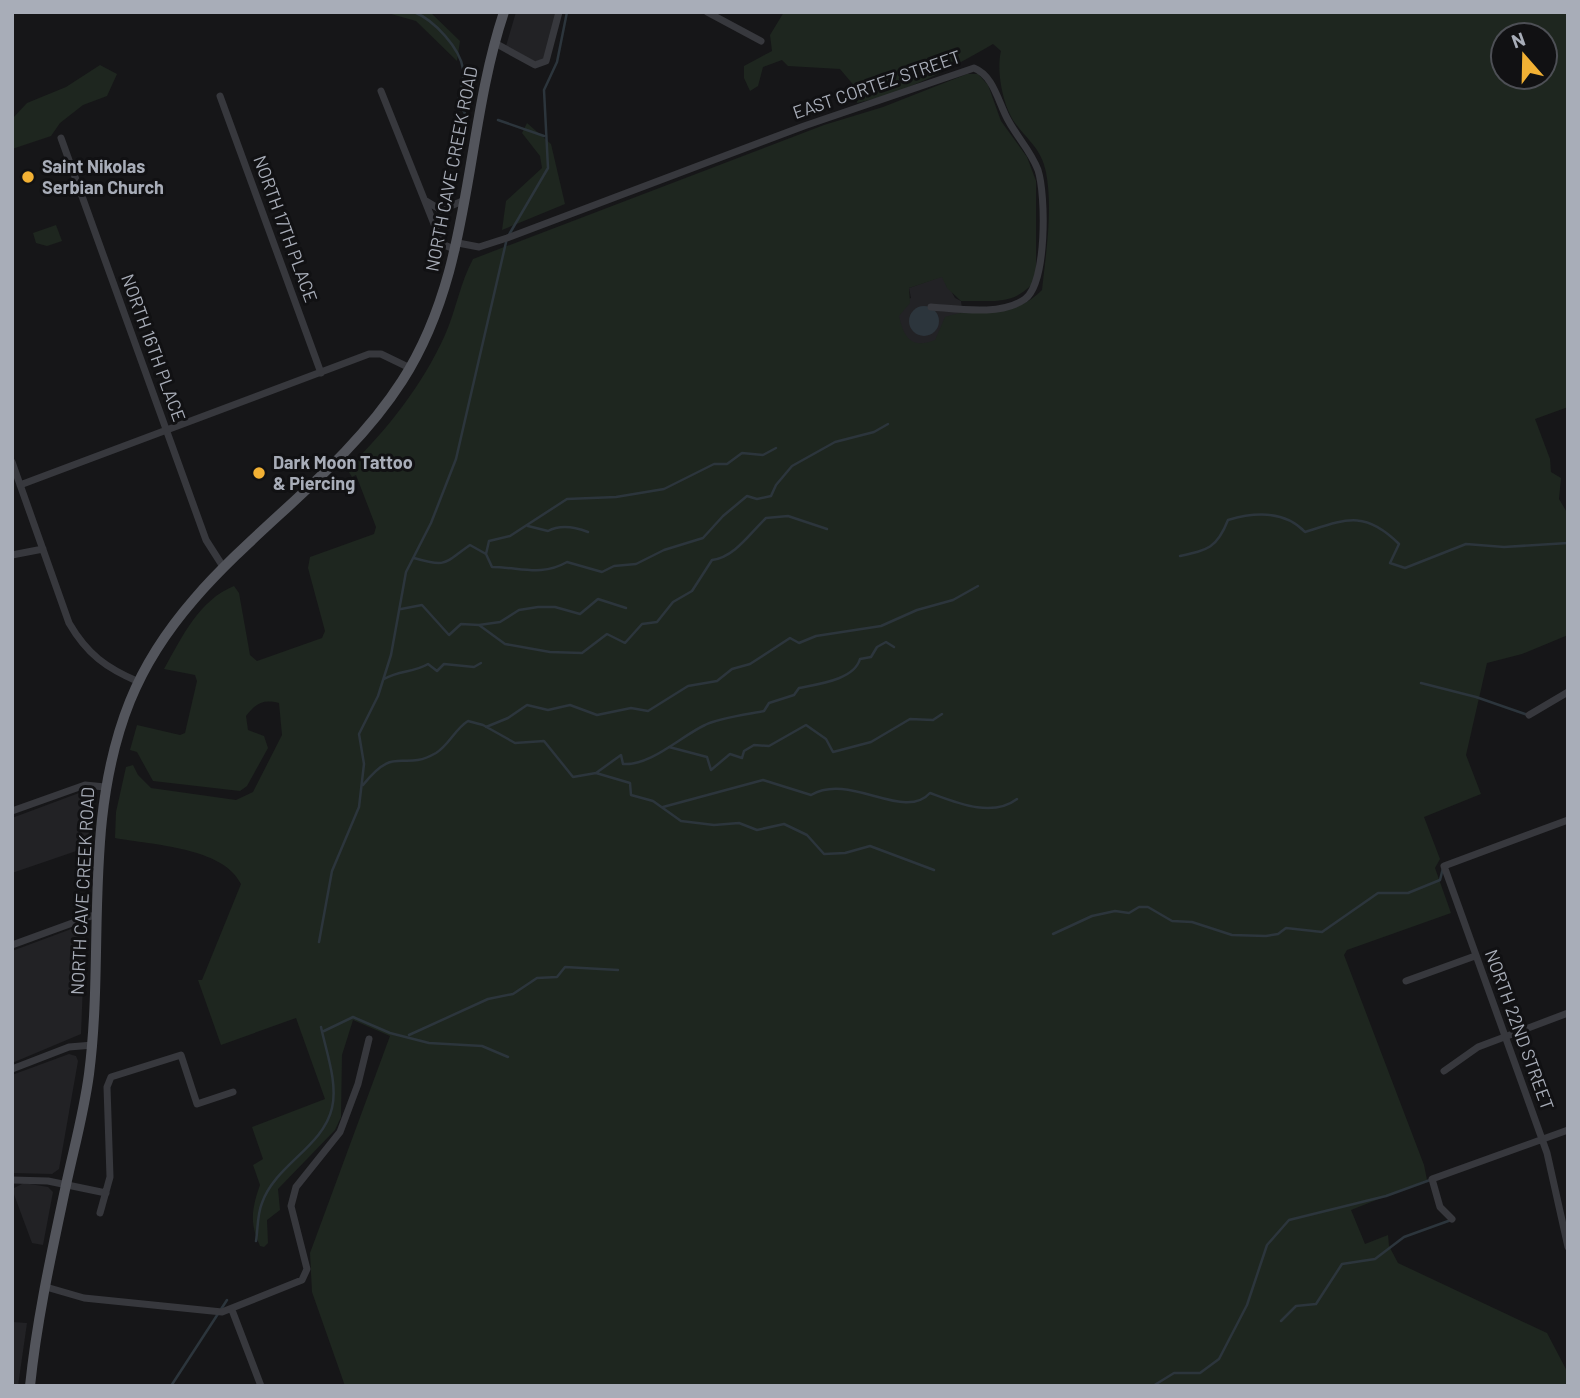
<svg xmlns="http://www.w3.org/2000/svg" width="1580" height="1398" font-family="Barlow,sans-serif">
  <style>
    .built { fill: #222225 }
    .green { fill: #1e261f; fill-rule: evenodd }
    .water { fill: #2c353c }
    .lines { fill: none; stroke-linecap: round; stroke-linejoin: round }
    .stream { stroke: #2c353c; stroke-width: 2.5 }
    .minor { stroke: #37383d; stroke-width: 7 }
    .primary { stroke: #53555c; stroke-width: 10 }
    .poi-dot { fill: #f2b134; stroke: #111113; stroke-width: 2.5 }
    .labels { text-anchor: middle; stroke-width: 6; stroke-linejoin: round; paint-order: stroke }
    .street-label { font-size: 18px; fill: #a8adb8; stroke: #111113 }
    .poi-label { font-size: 18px; font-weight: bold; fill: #a8adb8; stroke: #111113; text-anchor: start }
  </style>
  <rect width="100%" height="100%" fill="#161618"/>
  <path class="built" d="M516 12H557L546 59 535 62 506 46Z
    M943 276 955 298 961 301 962 309 941 358 895 355 875 310 911 298 909 288Z
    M79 793H87L91 799 88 847 12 873V818Z
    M74 928 81 929 85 934 81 1034 12 1063V951Z
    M69 1054 76 1056 78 1061 59 1169 52 1174 12 1173V1075Z
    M24 1183 48 1187 53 1192 43 1245 32 1243 12 1189Z
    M12 1322 27 1323 18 1386H12Z"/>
  <path class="green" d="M384 12H430L460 41 457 61 416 21Z
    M784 12H1568V407L1535 419 1550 459 1551 472 1561 478 1559 499 1568 514V635L1522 654 1487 663 1466 755 1481 794 1424 817 1440 859 1435 868 1451 913 1347 950 1344 955 1424 1165 1427 1180 1351 1210 1365 1244 1388 1235 1389 1246 1398 1263 1547 1333 1568 1373V1386H345L312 1292 310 1253 390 1036 353 1020 342 1055 341 1117 335 1130 278 1189 280 1210 267 1220 268 1243 264 1247 260 1246C249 1222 252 1208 260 1185L253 1165 263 1159 252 1127 325 1099 296 1018 221 1045 198 980H202L241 884C223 847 152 845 115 838L116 812 126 767 133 765 138 775 151 788 236 800 253 792 282 735 279 703C263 699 256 703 246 716L248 730 264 736 268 748 247 786 240 791 153 781 137 752 130 750 137 725 180 735 185 733 197 681 195 675 164 669C182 637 199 600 234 586L239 593 250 655 257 661 322 638 325 631 308 568 310 557 374 534 376 527 356 475 352 477 347 469C387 430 422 386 445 335 456 310 460 283 473 259L824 125 883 107 967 74H978L988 85 1001 121 1027 157 1036 181V279C1015 307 993 300 961 301L947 288 942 277 909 288 910 303 899 316C904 338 911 349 935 340L945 317C981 305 1013 320 1042 290 1046 253 1053 209 1046 172 1041 148 1028 141 1015 123 1003 106 996 71 1001 51L993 44C952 68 903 94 857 103L856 88 840 69 788 66 782 60 763 67 758 86 750 91 744 78V66L772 51 770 35ZM1503 35H1545V77H1503Z
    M100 65 117 74 107 96 83 105 60 123 51 136 12 149V119L27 103 66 87Z
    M527 123 551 144 565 204 502 230 506 201 542 168 540 156 522 133Z
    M56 225 62 241 47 246 36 243 33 233Z"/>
  <path class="water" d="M909 321a15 15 0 1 1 30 0a15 15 0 1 1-30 0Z"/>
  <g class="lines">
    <path class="stream" d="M414 12C434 20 460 48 463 69 465 80 460 92 458 102L466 115
      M498 120 544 136
      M528 526 548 531C561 524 575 527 588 532
      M486 554 489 541 510 536 567 499 616 497 664 489 714 464H727L742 453 763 455 776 448
      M1180 556C1208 550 1217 548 1228 520 1255 512 1285 511 1305 532 1346 519 1365 510 1399 544L1390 563 1405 568 1466 544 1504 547 1568 543
      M414 558C448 568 444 563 470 545L486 554 492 567C520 567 541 577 567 562L602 572 614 566 636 564 664 550 703 538 723 516 747 496 757 499 771 496 776 485 792 466 835 442 874 432 888 424
      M401 609 422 605 449 635 461 624 479 625 505 644 550 652 582 653 607 634 625 643 642 624 657 622 673 602 692 591 712 560C735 557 750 533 766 518L788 516 827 529
      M479 625 500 622 519 610 538 607H555L580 614 598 599 626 608
      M384 679C400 670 413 673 428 664L437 671 444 664 474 667 481 663
      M1421 683 1476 697 1528 715
      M486 727 508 718 527 705 548 710 570 705 597 715 631 708 648 711 688 686 717 681 732 669 750 664 790 638 799 643 816 636 881 626 917 610 953 600 978 586
      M669 747 707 757 711 770 730 754 742 758 744 751 754 745 769 746 806 725 826 739 833 752 871 742 910 719 933 720 942 714
      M596 773 621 755 623 764C651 766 681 736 705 725 718 718 749 714 764 711L769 703 794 695 799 688C818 684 854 680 860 659L871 657 877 647 886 642 894 647
      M363 785C396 743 401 773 436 753 449 745 455 729 468 721L483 725 515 743 544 741 573 777 596 773 630 783 631 795 653 801 681 821 714 825 739 823 757 830 784 824 807 835 824 854 845 853 870 846 934 870
      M663 807 763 780 811 795C850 772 904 822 930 793 957 803 992 818 1017 799
      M1053 934 1092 916 1115 911 1129 913 1139 907H1148L1172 921 1192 922 1232 935 1266 936 1278 934 1286 928 1322 932 1378 893H1408L1440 880 1443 868
      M319 942 332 871 359 807 364 764 359 734 378 696 391 655 406 572 431 523 456 459 507 238 548 168 544 90 557 62 567 12
      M324 1031 353 1017 390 1033 429 1043 482 1046 508 1057
      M409 1035 488 999 513 994 537 978 557 977 565 967 618 970
      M256 1241C258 1229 257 1215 262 1203 275 1165 323 1147 332 1108 338 1083 326 1051 321 1027
      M1281 1321 1296 1306 1316 1304 1342 1264 1375 1259 1404 1237 1451 1220
      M171 1386 227 1300
      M1153 1386 1174 1373H1200L1219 1359 1247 1305 1267 1245 1289 1220 1386 1196 1430 1180"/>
    <path class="minor" d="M707 12 761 41
      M495 43 535 65 546 61 559 12
      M381 91 442 244 456 250
      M220 96 321 373
      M61 138 206 540 222 565
      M426 201 441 210 465 200
      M458 243 479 247 507 238 804 126 974 68C994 76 998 102 1008 120 1017 137 1031 151 1038 170 1046 195 1047 283 1025 299 1001 316 959 309 931 307
      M12 462 69 623C87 654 106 668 139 682
      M20 485 369 354H381L410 368
      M12 555 43 549
      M1529 715 1568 692
      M12 811 85 785 105 787
      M1568 820 1444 866 1547 1153 1568 1247
      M12 945 97 914
      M1406 981 1475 956
      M12 1069 69 1047 93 1045
      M1444 1071 1478 1047 1568 1013
      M12 1180 48 1181 106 1193
      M100 1213 110 1177 107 1087 111 1077 181 1055 197 1104 233 1092
      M1452 1219 1440 1207 1432 1179 1568 1130
      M46 1287 84 1298 222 1312 302 1280 307 1269 291 1206 296 1187 340 1132 358 1084 369 1039
      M232 1310 261 1386"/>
    <path class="primary" d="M30 1386C37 1318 52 1251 66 1185 74 1148 84 1112 89 1074 105 950 82 820 130 701 185 564 325 501 402 381 474 269 463 135 504 12"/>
  </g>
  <g class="poi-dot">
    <circle cx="28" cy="177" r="7"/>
    <circle cx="259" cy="473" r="7"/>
  </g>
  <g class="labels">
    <g class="street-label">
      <text transform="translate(877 85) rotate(-19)" y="6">EAST CORTEZ STREET</text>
      <text transform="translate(452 169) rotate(-79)" y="6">NORTH CAVE CREEK ROAD</text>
      <text transform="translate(285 229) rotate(70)" y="6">NORTH 17TH PLACE</text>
      <text transform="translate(153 348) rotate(70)" y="6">NORTH 16TH PLACE</text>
      <text transform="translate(83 891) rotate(-87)" y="6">NORTH CAVE CREEK ROAD</text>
      <text transform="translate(1519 1030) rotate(70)" y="6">NORTH 22ND STREET</text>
    </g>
    <g class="poi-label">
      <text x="42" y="173">Saint Nikolas<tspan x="42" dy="21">Serbian Church</tspan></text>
      <text x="273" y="469">Dark Moon Tattoo<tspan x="273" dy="21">&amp; Piercing</tspan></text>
    </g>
  </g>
  <rect width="1580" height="1398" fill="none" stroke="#a8adb8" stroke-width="28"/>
  <g transform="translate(1524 56) rotate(340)"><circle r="33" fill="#111113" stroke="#4d4f55" stroke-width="2"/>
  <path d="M0-5L12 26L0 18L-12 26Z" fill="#f2b134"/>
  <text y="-10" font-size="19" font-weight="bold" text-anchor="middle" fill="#a8adb8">N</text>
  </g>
</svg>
